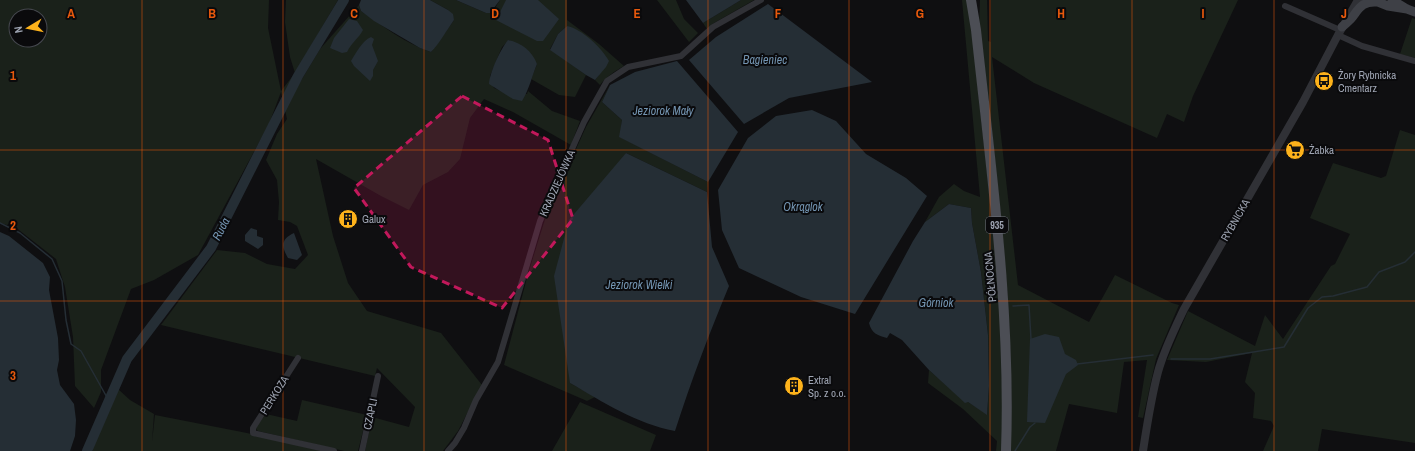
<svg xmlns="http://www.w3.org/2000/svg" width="1415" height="451" font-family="'Archivo Narrow',sans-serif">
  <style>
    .green { fill: #1a211a; fill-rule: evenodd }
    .water { fill: #252e35 }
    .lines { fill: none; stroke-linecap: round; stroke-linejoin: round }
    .stream { stroke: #252e35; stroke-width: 1.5 }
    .river { stroke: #252e35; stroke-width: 10 }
    .minor { stroke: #303136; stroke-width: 6 }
    .tertiary { stroke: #303136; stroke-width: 8 }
    .secondary { stroke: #3e4046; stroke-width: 9 }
    .primary { stroke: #4c4e55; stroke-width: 10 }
    .marked { fill: #c2185b; fill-opacity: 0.2; stroke: #c2185b; stroke-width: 3; stroke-dasharray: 8 5; stroke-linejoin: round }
    .grid { fill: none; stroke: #e8590c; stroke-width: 1; stroke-opacity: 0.55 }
    .labels { text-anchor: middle; stroke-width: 4; stroke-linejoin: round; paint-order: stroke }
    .shield { fill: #0a0a0c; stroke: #727681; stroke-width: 1 }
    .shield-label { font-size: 10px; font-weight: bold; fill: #9fa5b3 }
    .poi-label { font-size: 11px; fill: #9fa5b3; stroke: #0a0a0c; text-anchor: start }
    .street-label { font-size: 11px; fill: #9fa5b3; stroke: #0a0a0c }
    .water-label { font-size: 12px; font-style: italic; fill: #7394b1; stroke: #0a0a0c }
    .grid-label { font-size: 13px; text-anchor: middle; font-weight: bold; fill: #e8590c; stroke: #0a0a0c; stroke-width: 4; stroke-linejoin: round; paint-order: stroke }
  </style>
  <rect width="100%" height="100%" fill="#0f0f11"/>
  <path class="green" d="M0 0H269L268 28 281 91 295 73 290 57 285 22 286 0H338L295 73 296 89 320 49 359 5 361 11C383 26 406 44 431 52L454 20 448 10 430 0H456L486 13 495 8 500 0H567V20L599 44 624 66C615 71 606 77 600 85L595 80 599 75 567 26 558 34 550 49 586 75 575 97 559 95 531 79 537 64 509 40 502 47 490 76 494 88 503 92 527 94 528 91 552 111 580 121 571 145 513 112 484 99 470 118 460 159 448 172 423 185 409 210 381 196 316 159 333 236 348 283 367 311 441 333 482 385 458 431 443 451H365L372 417 409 427 415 407 377 368 375 376 161 325 217 250 245 253 267 264 295 269 308 255 297 226 290 222 278 220 279 202 277 180 266 160 277 134 287 119 281 92 269 124 198 255 154 280 131 289 101 370V392L94 408 75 386 73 337 65 287 56 259 10 223 7 225 0 223ZM16 16H40V40H16Z
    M657 0H676L684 19 698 33 689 42Z
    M741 0H754L714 23 707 29 703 23Z
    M962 0H967L972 33 1001 304 1005 388 1002 451H996L997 441 963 409 928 383 929 370 965 402H968L987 414 989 386 988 335 981 272 972 223 971 208 949 204 925 222 939 197 954 184 964 191 980 197Z
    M980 0H987L988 41 991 42V0H1238L1193 96 1184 122 1167 114 1157 138 1034 83 992 57 1018 285 1089 322 1115 275 1172 303 1179 305 1156 359 1143 418 1138 417 1147 360 1124 362 1117 413 1069 404 1056 451H1010C1016 317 997 183 983 51L979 27Z
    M1412 18 1415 19V58L1400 54Z
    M610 85 602 102 622 120 620 137 708 182 707 192 626 153 570 383 595 397 587 401 504 365 528 274 547 213 586 127Z
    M1400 130 1415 135V443L1322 429 1318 451H1263L1274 426 1271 421 1253 418 1255 393 1245 382 1252 353 1206 362 1167 360 1188 311 1255 346 1265 315 1283 339 1331 266 1335 264 1350 234 1310 218 1333 163 1381 178 1386 176Z
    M118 389 130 400 154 414 152 442 155 415 247 433 322 451H93V447Z
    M302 400 367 415 358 451H344L258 431 255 428 266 414 297 421Z
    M580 402 656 435 650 451H552Z"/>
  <path class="water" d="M361 0H430L448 10 453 14 454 20C446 31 440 43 431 52L420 48 374 21 361 11 359 5Z
    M456 0H500L490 13H486Z
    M506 0H538L559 19 543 41H537L496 20Z
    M686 0H741L703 23Z
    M768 4 872 82 789 98 744 124 689 60 716 37Z
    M349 19 357 21 363 30C359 38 352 42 347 52L342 53 330 48 334 38Z
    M567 26C582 29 602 48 609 61L606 67 595 80 586 75 550 50 558 34Z
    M371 37 374 39 372 45 378 61 373 70V76L370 81 354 66 351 61C356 53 362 41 371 37Z
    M508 40C522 43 532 51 537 64 532 76 529 90 522 101L513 99 489 84C490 72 500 50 508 40Z
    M677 61 738 132 708 182 619 137 622 120 602 102 610 85 635 72Z
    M812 110 836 121 866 154 906 178 927 196 855 314 801 297 739 268 722 230 718 190 748 138 776 116Z
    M626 153 707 192 712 247 729 286C709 334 691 381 675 431 637 424 603 402 570 383L554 276 569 220Z
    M949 204 971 208 972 223 981 272 988 335 989 386 987 415 968 402 965 403 929 370 902 340 890 333 887 338C877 335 872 334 869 323L913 241 925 222Z
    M251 228 257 230V236L263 238V245L258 249 245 241V235Z
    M0 232 9 236 43 263 50 277 49 290 58 338 59 360 57 370 60 385 74 404 76 420 75 436 70 451H0Z
    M294 233 302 255 297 260 288 258C281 246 281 239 294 233Z
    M1045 334 1059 337 1065 354 1076 360 1078 365 1066 374 1045 423 1027 422 1030 339Z"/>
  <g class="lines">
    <path class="stream" d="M0 223 20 233 52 259 62 281 66 320 71 344 81 351 109 401
      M1013 306 1029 305 1031 339
      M1171 359H1210L1284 347 1308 308 1322 297 1333 296 1367 287 1379 272 1405 262 1415 252
      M1077 364 1153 355
      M1015 451 1030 427 1035 423"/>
    <path class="river" d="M87 451 127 359 211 248 298 76 344 0"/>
    <path class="minor" d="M1285 6 1340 30
      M1338 35 1362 46 1415 61
      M298 358 253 428V433L334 451
      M362 451 378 376
      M448 451 455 443 464 428 476 400 498 362 540 221 584 122 607 81 628 67 681 56 713 27 761 0"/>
    <path class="tertiary" d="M1143 451C1147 425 1151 398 1158 372 1164 350 1174 330 1184 309L1303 102 1338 35 1358 0"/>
    <path class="secondary" d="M1373 0 1388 6 1407 9
      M1392 0 1407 9 1415 12
      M1342 27C1346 23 1351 20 1354 15 1360 6 1365 1 1377 2"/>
    <path class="primary" d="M971 0 976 30C991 170 1011 310 1006 451"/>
  </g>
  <path class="marked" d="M462 96 548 140 573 219 502 308 411 267 354 188Z"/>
  <path class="grid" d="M142 0V451M283 0V451M424 0V451M566 0V451M708 0V451M849 0V451M990 0V451M1132 0V451M1274 0V451M0 150H1415M0 301H1415"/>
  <defs>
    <symbol id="bus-disc" viewBox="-11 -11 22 22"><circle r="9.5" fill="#fdb21b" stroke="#0a0a0c"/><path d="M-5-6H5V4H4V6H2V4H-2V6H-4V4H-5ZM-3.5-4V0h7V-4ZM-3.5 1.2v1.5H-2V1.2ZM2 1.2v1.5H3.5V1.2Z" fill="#111"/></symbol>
    <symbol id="supermarket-disc" viewBox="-11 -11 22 22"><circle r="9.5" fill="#fdb21b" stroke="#0a0a0c"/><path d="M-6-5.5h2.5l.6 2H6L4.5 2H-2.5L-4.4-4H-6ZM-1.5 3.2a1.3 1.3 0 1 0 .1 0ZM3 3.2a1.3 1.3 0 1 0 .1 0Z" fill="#111"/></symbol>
    <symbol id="building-disc" viewBox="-11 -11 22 22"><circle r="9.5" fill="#fdb21b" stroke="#0a0a0c"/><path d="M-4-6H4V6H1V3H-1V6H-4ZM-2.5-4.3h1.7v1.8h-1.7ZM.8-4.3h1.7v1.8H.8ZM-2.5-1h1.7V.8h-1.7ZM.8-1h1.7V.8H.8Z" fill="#111"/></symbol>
  </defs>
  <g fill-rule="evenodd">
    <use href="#bus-disc" x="1313" y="70" width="22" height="22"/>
    <use href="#supermarket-disc" x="1284" y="139" width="22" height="22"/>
    <use href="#building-disc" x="337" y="208" width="22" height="22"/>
    <use href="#building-disc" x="783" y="375" width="22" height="22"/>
  </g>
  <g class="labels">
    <rect class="shield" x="986" y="217" width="22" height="16" rx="3"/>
    <g class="shield-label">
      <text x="997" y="229">935</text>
    </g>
    <g class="poi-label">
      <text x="1338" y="79">Żory Rybnicka<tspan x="1338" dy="13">Cmentarz</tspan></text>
      <text x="1309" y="154">Żabka</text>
      <text x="362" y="223">Galux</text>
      <text x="808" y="384">Extral<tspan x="808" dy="13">Sp. z o.o.</tspan></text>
    </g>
    <g class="street-label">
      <text transform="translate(557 183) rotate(-66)" y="4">KRADZIEJÓWKA</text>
      <text transform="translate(1235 220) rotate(-60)" y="4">RYBNICKA</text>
      <text transform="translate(990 277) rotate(-95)" y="4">PÓŁNOCNA</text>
      <text transform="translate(274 395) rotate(-58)" y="4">PERKOZA</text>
      <text transform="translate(370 414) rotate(-78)" y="4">CZAPLI</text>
    </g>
    <g class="water-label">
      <text x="765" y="64">Bagieniec</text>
      <text x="663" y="115">Jeziorok Mały</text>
      <text x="803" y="211">Okrąglok</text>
      <text transform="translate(221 229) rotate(-63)" y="4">Ruda</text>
      <text x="639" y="289">Jeziorok Wielki</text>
      <text x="936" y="307">Górniok</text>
    </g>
  </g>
  <g class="grid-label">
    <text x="71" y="18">A</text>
    <text x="212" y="18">B</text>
    <text x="354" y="18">C</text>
    <text x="495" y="18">D</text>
    <text x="637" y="18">E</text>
    <text x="778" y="18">F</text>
    <text x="920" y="18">G</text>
    <text x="1061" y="18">H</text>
    <text x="1203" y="18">I</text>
    <text x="1344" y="18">J</text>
    <text x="13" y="80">1</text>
    <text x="13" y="230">2</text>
    <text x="13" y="380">3</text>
  </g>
  <g transform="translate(28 28) rotate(260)"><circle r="19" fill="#0a0a0c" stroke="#46484f"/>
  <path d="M0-3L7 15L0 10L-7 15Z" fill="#fdb21b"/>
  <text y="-6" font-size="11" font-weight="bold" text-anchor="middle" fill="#9fa5b3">N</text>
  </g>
</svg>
